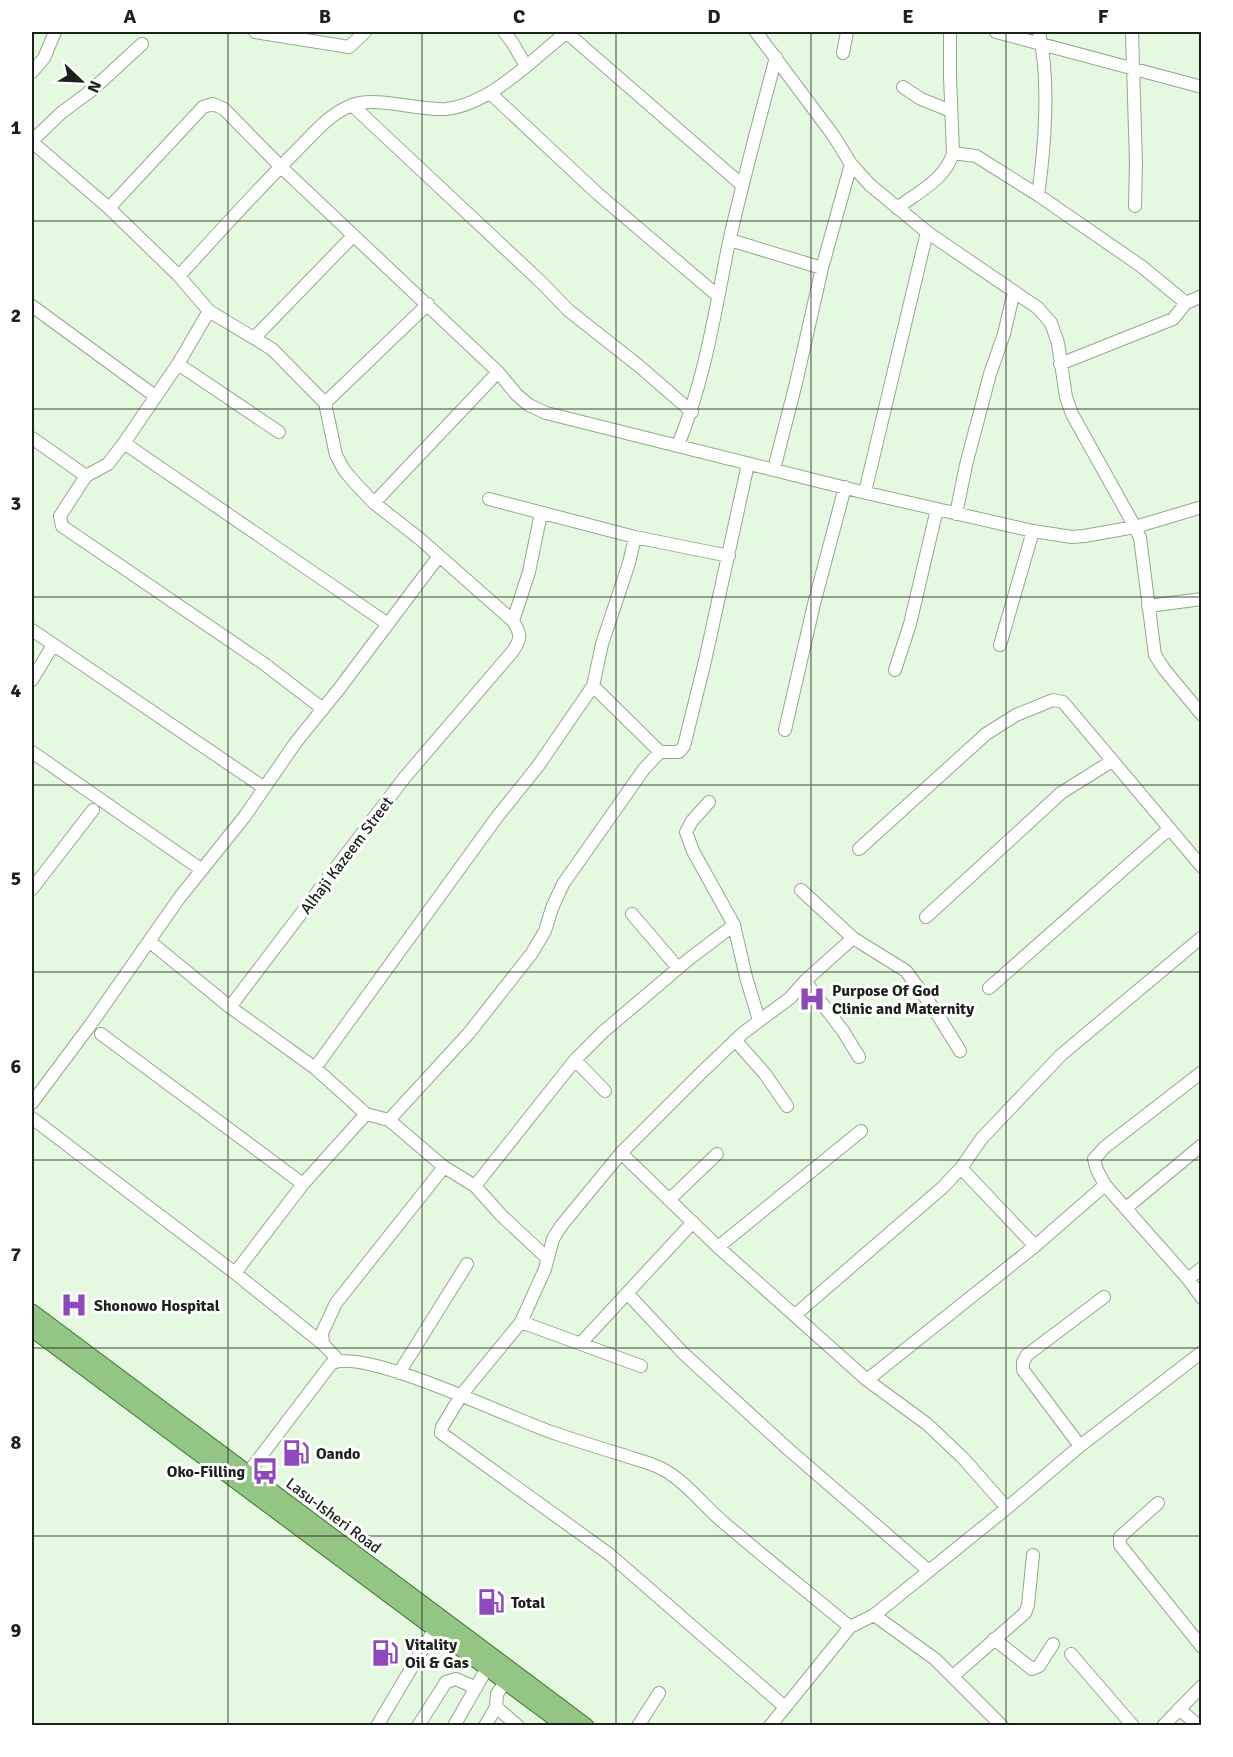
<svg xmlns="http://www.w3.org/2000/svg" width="1233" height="1757" font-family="Signika,sans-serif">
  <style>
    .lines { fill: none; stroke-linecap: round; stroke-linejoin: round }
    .minor-casing { stroke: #95a790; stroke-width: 14 }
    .major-casing { stroke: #3a742b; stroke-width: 17 }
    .minor { stroke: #fff; stroke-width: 12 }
    .major { stroke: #93c685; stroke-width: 15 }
    .grid { fill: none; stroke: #1b221a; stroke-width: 1.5; stroke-opacity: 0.55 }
    .labels { text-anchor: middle; stroke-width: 6; stroke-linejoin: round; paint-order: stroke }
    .street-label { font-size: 16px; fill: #1b221a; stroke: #fff }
    .poi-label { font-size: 16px; font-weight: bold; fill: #1b221a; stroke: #fff; text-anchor: start }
    .neatline { fill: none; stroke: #1b221a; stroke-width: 2 }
    .grid-label { font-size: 20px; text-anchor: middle; font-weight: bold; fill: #1b221a }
  </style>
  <rect width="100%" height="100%" fill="#e5f9e1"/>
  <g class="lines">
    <defs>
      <path id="minor" d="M255 32 349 47 365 32
        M504 32 512 42 526 66
        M566 32 742 185
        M756 32 833 135 851 164 870 185 927 232 1038 308 1051 323 1058 343 1066 397 1072 414 1135 527 1140 538 1155 655 1164 669 1202 715
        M996 32 1202 87
        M1132 32 1136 163 1135 206
        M843 53 847 32
        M32 72 44 58 55 32
        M903 87 921 99 951 111
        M490 93 598 194 718 296
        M352 105 542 283 568 310 639 366 692 412
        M32 141 61 113 92 90 142 44
        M32 142 109 208 179 276
        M953 153 976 156 1038 195C1045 146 1050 79 1039 32
        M1038 195 1141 266 1186 303
        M109 208 203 107 213 104 224 109 280 166 498 372 517 395 529 405 546 413 858 491 1033 531 1072 537 1084 536 1135 527 1202 507
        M897 208C917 193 946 179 953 153L950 76V32
        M730 240 822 268
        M32 306 155 396
        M254 338 353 236
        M178 364 279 432
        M1060 364 1173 319 1186 303 1202 296
        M325 403 428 304
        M32 438 86 476 60 516 62 526 263 663 323 709
        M124 443 388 624
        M678 445C705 380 715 311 729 242 743 180 760 118 776 57
        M774 469 796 383 822 268 851 164
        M86 476 108 464 124 443 178 364 209 311 179 276C219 232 259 188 301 146 316 131 330 114 350 106 375 95 418 111 446 109 491 104 533 59 567 32
        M865 492 927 232
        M489 499 635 537 729 556
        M374 503 498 372
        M956 514 966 465 990 374 1004 334 1014 291
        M1148 606 1202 599
        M513 621 529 572 541 513
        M32 630 263 787
        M1000 645 1033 531
        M895 670 910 624 937 509
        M32 680 53 645
        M593 686 660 752
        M785 730 814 604 845 487
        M32 752 202 870
        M709 802 692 821 686 832 693 851 734 925 746 977 759 1020
        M859 849 986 734 1016 715 1053 700 1063 702 1202 867
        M32 889 93 810
        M801 890 853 938 906 971 936 1012 960 1051
        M632 914 678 968
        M926 917 1061 793 1112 761
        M149 941 230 1007 405 777 513 651C522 637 521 635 513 621L420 539 374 503 356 484 344 470 336 455 325 403 272 349 209 311
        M805 981 843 1031 859 1057
        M989 988 1169 829
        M230 1007 315 1068 366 1114 389 1120 444 1167 475 1186 501 1215 547 1258
        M101 1034 303 1184
        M735 1040 765 1074 787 1106
        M575 1060 605 1091
        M315 1068 497 817 538 766 593 686 602 644 629 563 635 537
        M1202 1072 1105 1147 1094 1159 1097 1170 1105 1185 1188 1279 1202 1298
        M32 1103 91 1024 180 897 245 816 296 742 339 689 439 556
        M32 1118 235 1273 323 1344 337 1359
        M389 1120 469 1033 532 953 545 931 552 908 563 884 644 769 660 752H679L684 746 705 661 748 464
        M621 1153 718 1247 867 1380 927 1424 963 1458 1007 1508
        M961 1168 1035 1246
        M475 1186 575 1060 603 1032 689 959 734 925
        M669 1200 717 1154
        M1126 1208 1202 1145
        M718 1247 861 1131
        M235 1273 303 1184 366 1114
        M1188 1279 1202 1268
        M628 1294 683 1353 788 1449 929 1571
        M795 1315 942 1188 961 1168 982 1138 1061 1055 1202 937
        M521 1322 641 1366
        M581 1343 693 1222
        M323 1344 322 1333 336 1303 444 1167
        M399 1373 467 1264
        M867 1380 1035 1246 1105 1185
        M1080 1446 1023 1370V1362L1027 1355 1104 1297
        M248 1473 331 1364C361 1345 516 1421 554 1433 577 1441 600 1448 623 1455 637 1460 653 1463 666 1471 688 1484 704 1506 723 1522 765 1558 808 1592 850 1627
        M1158 1503 1120 1537V1545L1202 1647
        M874 1615 935 1659 1002 1726
        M994 1639 1032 1669 1039 1666 1053 1644
        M1071 1654 1133 1726
        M953 1676 1025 1613 1028 1605 1033 1555
        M505 1682 497 1694 496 1707 518 1726
        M785 1707 609 1554 441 1433 442 1427 462 1394 521 1322 545 1269 553 1239 561 1226 621 1153 699 1075 743 1033 790 998 805 981 853 938
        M1179 1709 1199 1726
        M377 1726 434 1630
        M418 1726 446 1682 456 1679 476 1688
        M454 1726 487 1668
        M485 1726 496 1707
        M638 1726 659 1693
        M770 1726 850 1627 874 1615 888 1604 1007 1508 1080 1446 1202 1352
        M1163 1726 1202 1686"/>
      <path id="major" d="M32 1312 586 1726
        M32 1329 565 1726"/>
    </defs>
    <use href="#minor" class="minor-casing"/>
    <use href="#major" class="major-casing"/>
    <use href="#minor" class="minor"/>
    <use href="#major" class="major"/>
  </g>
  <path class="grid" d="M228 32V1726M422 32V1726M616 32V1726M811 32V1726M1006 32V1726M32 221H1202M32 409H1202M32 597H1202M32 785H1202M32 972H1202M32 1160H1202M32 1348H1202M32 1536H1202"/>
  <defs>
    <symbol id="hospital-bare" viewBox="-9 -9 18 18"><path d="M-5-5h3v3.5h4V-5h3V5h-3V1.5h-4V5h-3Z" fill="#8e4abd" stroke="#fff" stroke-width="2.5" paint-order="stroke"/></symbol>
    <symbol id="fuel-bare" viewBox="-9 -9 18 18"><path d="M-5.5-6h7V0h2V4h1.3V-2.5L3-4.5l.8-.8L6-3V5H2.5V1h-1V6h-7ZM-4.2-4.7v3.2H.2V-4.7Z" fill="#8e4abd" stroke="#fff" stroke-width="2.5" paint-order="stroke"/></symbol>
    <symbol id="bus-bare" viewBox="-9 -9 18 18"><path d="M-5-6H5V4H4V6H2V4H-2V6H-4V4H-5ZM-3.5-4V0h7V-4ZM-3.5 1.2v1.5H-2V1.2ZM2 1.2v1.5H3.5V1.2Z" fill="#8e4abd" stroke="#fff" stroke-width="2.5" paint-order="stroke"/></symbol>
  </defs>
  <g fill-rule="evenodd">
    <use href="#hospital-bare" x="793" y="980" width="38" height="38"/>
    <use href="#hospital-bare" x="55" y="1286" width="38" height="38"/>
    <use href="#fuel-bare" x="277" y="1434" width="38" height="38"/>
    <use href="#bus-bare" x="246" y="1452" width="38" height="38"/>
    <use href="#fuel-bare" x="472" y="1583" width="38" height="38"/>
    <use href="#fuel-bare" x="366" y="1634" width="38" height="38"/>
  </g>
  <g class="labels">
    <g class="street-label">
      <text transform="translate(346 855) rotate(-53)" y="6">Alhaji Kazeem Street</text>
      <text transform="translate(334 1515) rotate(37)" y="6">Lasu-Isheri Road</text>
    </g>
    <g class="poi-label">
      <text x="832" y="996">Purpose Of God<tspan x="832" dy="18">Clinic and Maternity</tspan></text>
      <text x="94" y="1311">Shonowo Hospital</text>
      <text x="316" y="1459">Oando</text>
      <text x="245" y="1477" text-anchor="end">Oko-Filling</text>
      <text x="511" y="1608">Total</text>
      <text x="405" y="1650">Vitality<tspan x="405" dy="18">Oil &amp; Gas</tspan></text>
    </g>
  </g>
  <rect width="1233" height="1757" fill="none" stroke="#ffffff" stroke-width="66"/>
  <g transform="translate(81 81) rotate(113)" stroke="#ffffff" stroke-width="4.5" paint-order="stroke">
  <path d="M0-4.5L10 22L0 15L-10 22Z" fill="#1b221a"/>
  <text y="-9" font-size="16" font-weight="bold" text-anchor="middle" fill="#1b221a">N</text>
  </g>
  <rect x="33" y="33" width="1167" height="1691" class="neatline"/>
  <g class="grid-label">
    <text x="130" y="23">A</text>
    <text x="325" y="23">B</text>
    <text x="519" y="23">C</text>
    <text x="714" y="23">D</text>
    <text x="908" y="23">E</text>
    <text x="1103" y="23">F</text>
    <text x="16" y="134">1</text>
    <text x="16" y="322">2</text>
    <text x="16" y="510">3</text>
    <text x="16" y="697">4</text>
    <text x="16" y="885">5</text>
    <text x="16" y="1073">6</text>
    <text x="16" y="1261">7</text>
    <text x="16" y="1449">8</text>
    <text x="16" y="1637">9</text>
  </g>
</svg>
